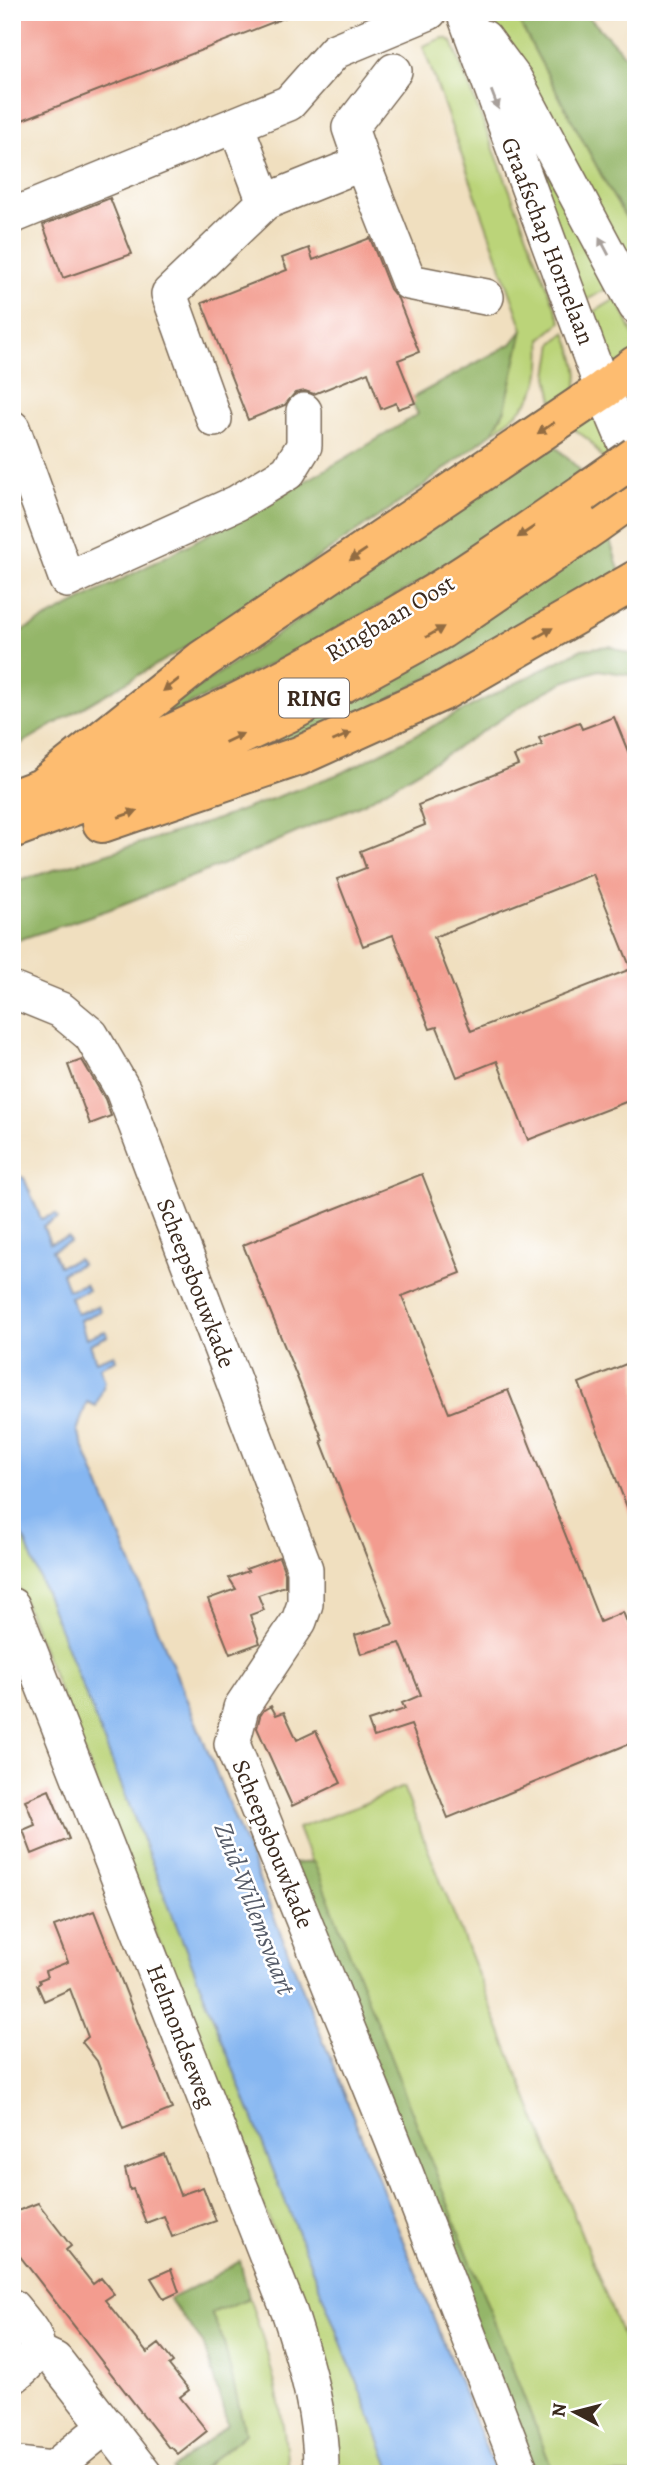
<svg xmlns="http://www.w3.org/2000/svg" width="648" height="2486" font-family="Alegreya,serif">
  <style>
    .green { fill: #bbd479; stroke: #7b7f4c; stroke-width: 2 }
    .forest { fill: #94b669; stroke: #687044; stroke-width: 2 }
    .water { fill: #85b6f1; stroke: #607088; stroke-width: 2 }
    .building { fill: #f39c8f; fill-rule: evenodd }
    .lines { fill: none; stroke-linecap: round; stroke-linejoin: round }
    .minor-casing { stroke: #7a6956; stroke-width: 38 }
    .major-casing { stroke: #7a6956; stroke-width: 42 }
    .minor { stroke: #fff; stroke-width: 35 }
    .major { stroke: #fdbc70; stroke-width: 38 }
    .major-bridge-casing { stroke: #7a6956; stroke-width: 42; stroke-linecap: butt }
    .major-bridge { stroke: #fdbc70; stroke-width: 38 }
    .oneway { fill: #a79f9a }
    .oneway2 { fill: #926c43 }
    .labels { text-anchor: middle; stroke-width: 5; stroke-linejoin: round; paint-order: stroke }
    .shield { fill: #fff; stroke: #766a62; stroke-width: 2 }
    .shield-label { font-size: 23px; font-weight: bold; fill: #3b2a1e }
    .street-label { font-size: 24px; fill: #3b2a1e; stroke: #fff }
    .water-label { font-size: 26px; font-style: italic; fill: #555b68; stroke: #fff }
  </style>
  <rect width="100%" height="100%" fill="#fff"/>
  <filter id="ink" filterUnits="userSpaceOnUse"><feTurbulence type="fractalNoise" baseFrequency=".0143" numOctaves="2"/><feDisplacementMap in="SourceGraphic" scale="14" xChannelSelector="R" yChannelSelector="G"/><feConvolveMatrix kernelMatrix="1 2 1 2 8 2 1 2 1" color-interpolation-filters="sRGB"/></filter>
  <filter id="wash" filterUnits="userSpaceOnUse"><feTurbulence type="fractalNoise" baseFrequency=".00686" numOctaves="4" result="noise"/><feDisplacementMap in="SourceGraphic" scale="28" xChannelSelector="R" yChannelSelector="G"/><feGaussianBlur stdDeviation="1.57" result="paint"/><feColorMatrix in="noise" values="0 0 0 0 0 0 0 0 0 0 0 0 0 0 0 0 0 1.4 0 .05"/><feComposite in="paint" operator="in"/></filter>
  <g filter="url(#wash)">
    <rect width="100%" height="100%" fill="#f0dfbf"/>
    <path class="green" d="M488 12H514L611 193 636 234V274L632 275Z
      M442 38 448 39 452 42 561 322 541 339C545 390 531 404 492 433L505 409 523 329 423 46Z
      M484 58 611 286 580 304Z
      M617 298 636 341V357L608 375 586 317Z
      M566 332C571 349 585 376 573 393 569 398 560 402 554 406L548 376 553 343Z
      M596 415 613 453 604 460 589 440 571 427Z
      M12 1508 393 2474H333L280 2248 12 1571Z
      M403 1787 633 2363 636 2362V2474H554L298 1828 356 1807Z
      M249 2298C270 2355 285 2413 288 2474H196L245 2433 224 2343 211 2313Z"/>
    <path class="forest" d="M514 12H534L537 18 552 12H584L636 67V234L611 193Z
      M523 329 505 409 492 433 415 492 183 649 12 749V636C149 565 287 497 418 414L410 399 511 344Z
      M550 441 584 474 420 582 312 643 105 747C257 649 407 551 550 441Z
      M606 528 620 572 364 713 263 756 226 751Z
      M610 646 636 657V676L599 670 564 682 532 699 452 751 364 803 234 860 108 910 12 942V883L218 819 344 772 582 649Z
      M314 1862 554 2474H532L291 1864Z
      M240 2261 249 2298 211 2313 224 2343 245 2433 196 2474H175L172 2469 228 2425 203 2343 169 2299 206 2281Z"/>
    <path class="water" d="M12 1173 24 1178 41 1219 56 1214 58 1218 43 1226 50 1243 68 1237 70 1242 52 1250 59 1266 78 1259 81 1264 62 1273 68 1290 85 1284 88 1290 70 1297 77 1314 98 1306 101 1311 80 1320 86 1338 105 1331 108 1336 90 1344 96 1361 114 1354 116 1360 100 1367 105 1382 96 1406 87 1402 77 1431 211 1759 496 2474H393L12 1508Z"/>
    <g id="blocks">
      <path class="building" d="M12 12H294V14L12 124Z
        M110 198 132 254 63 278 43 225Z
        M370 238 390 289 398 299 419 352 398 360 415 403 398 409 396 403 381 409 368 372 314 394 305 391 295 393 285 405 248 420 202 303 287 270 282 258 309 248 313 260Z
        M614 717 629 754 636 751V1098L528 1140 497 1061 457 1077 437 1027 430 1029 393 935 363 946 337 879 366 868 360 851 425 825 418 805 518 765 514 756 542 745 539 738 579 722 582 729ZM593 874 631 969 471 1031 434 937Z
        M82 1060 105 1099 111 1116 90 1124 68 1065Z
        M422 1174 461 1273 402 1296 449 1413 508 1390 600 1622 623 1612 636 1645V1741L448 1818 411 1725 374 1737 368 1721 405 1709 402 1703 421 1695 400 1643 361 1654 355 1635 393 1624 321 1441 323 1440 243 1245Z
        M636 1360V1524L634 1525 579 1383Z
        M279 1557 285 1573V1586L258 1595 264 1610 250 1615 260 1643 230 1654 208 1599 236 1589 229 1578 248 1571 246 1569Z
        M271 1706 276 1715 284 1712 297 1740 316 1731 341 1783 292 1806 257 1728 260 1716 264 1710Z
        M49 1790 69 1839 32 1854 23 1830 35 1825 25 1800Z
        M94 1911 172 2109 123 2129 97 2061 82 2042 88 2037 70 1989 44 2001 37 1985 40 1983 39 1980 47 1977 45 1971 68 1962 54 1926Z
        M164 2154 180 2195 203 2187 216 2221 172 2237 164 2216 146 2223 133 2189 130 2190 125 2169Z
        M38 2203 71 2246 66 2250 93 2284 101 2278 114 2294 105 2300 147 2353 159 2344 173 2362 169 2365 189 2390 180 2397 207 2431 178 2454 171 2447 169 2448 12 2246V2213Z
        M171 2269 179 2292 164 2299 151 2278Z"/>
    </g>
  </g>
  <g filter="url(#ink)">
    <use href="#blocks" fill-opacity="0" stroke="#7a6956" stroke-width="2"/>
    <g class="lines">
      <defs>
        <path id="minor" d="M464 12 603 390 636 468
          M484 38 515 80 636 306
          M362 163 350 128 394 71
          M265 202 362 163 409 282 486 297
          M12 216 289 103 335 51 429 12
          M214 419 169 294 265 202 236 125
          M12 428 67 580 237 503 288 472 304 446V411
          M12 990 61 1010 91 1035 123 1090 305 1569V1604L299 1621 241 1708 232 1744 393 2141 522 2474
          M12 1606 290 2314C307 2367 322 2418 321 2474
          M12 2307C38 2339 50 2348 12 2377
          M36 2351 55 2360 144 2474
          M12 2464 53 2469 107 2425"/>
        <path id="major" d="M39 790 202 660 603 390 636 365
          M12 799C155 747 293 679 423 600 478 568 529 530 582 494
          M102 823 299 756 443 691 636 580
          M12 829 157 775 292 711 442 629 594 525 636 495"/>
      </defs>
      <use href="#minor" class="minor-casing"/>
      <use href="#major" class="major-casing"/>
      <use href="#minor" class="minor"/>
      <use href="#major" class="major"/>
      <defs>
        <path id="major-bridge" d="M582 494 636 456"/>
      </defs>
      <use href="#major-bridge" class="major-bridge-casing"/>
      <use href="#major-bridge" class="major-bridge"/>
    </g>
    <defs><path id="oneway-solid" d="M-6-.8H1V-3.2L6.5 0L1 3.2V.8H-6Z" transform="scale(1.75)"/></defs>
    <g class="oneway">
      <use href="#oneway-solid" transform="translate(495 100) rotate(69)"/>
      <use href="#oneway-solid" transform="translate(604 246) rotate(-118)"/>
    </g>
    <g class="oneway2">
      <use href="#oneway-solid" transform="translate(546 428) rotate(146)"/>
      <use href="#oneway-solid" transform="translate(526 532) rotate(146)"/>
      <use href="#oneway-solid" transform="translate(358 555) rotate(146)"/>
      <use href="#oneway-solid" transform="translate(435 632) rotate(-30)"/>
      <use href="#oneway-solid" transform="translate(544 633) rotate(-30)"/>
      <use href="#oneway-solid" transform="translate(171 685) rotate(142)"/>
      <use href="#oneway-solid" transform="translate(342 737) rotate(-24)"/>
      <use href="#oneway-solid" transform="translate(234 738) rotate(-26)"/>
      <use href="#oneway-solid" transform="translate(128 814) rotate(-19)"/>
    </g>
  </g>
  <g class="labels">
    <rect class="shield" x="279" y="678.5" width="70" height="39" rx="5"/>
    <g class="shield-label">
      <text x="314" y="706">RING</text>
    </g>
    <g class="street-label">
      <text transform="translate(548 241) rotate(69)" y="8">Graafschap Hornelaan</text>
      <text transform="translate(390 618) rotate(-31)" y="8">Ringbaan Oost</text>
      <text transform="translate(196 1283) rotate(69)" y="8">Scheepsbouwkade</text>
      <text transform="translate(273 1844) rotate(68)" y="8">Scheepsbouwkade</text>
      <text transform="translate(181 2036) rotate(69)" y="8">Helmondseweg</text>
    </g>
    <g class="water-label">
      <text transform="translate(255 1908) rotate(69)" y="9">Zuid-Willemsvaart</text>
    </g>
  </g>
  <rect width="648" height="2486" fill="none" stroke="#fff" stroke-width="42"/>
  <g transform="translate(575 2412) rotate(277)" stroke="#ffffff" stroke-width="5" paint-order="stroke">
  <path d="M0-5L12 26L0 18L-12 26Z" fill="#3b2a1e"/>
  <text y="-10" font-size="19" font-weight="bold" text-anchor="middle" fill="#3b2a1e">N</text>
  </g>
</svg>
